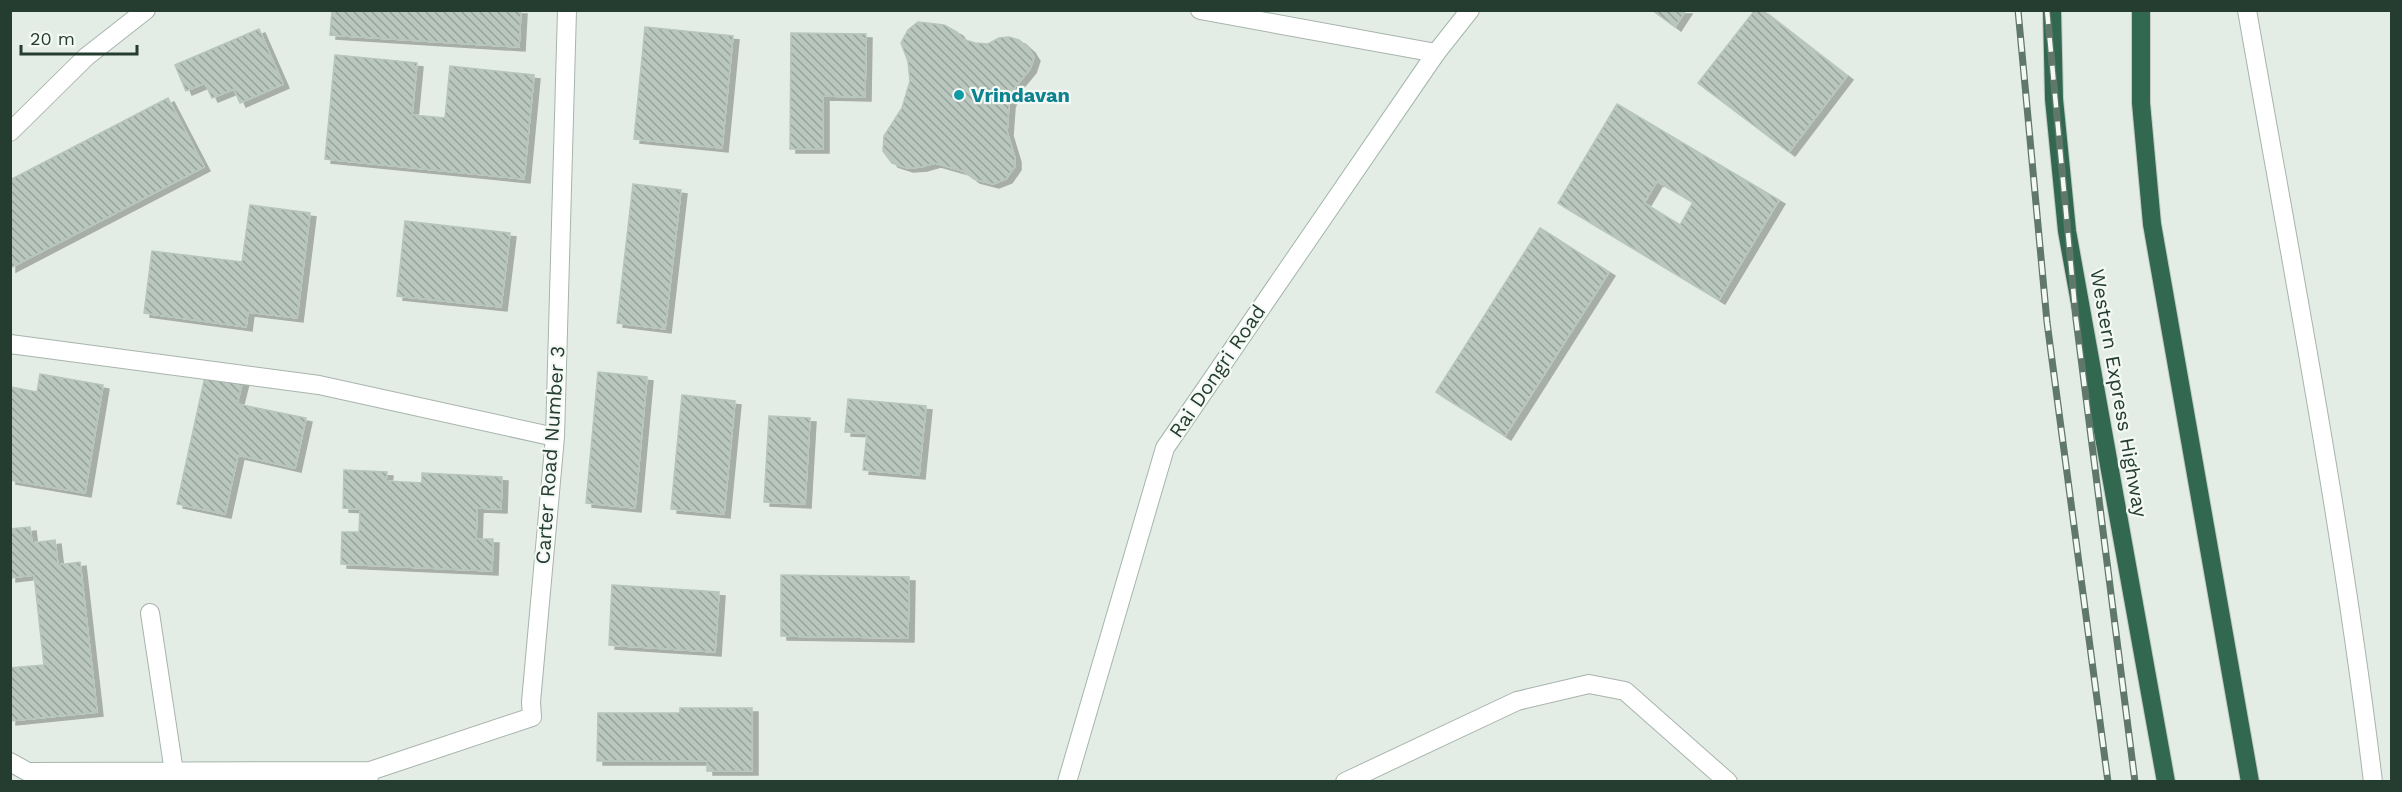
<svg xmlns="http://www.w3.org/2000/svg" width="2402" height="792" font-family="'Work Sans',sans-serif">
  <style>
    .building { fill: url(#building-back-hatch); stroke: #b6c6bc; stroke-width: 1.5; fill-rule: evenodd; filter: url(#shadow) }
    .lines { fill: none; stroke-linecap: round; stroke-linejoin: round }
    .street-casing { stroke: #a7b4ac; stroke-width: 20 }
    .secondary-casing { stroke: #a3b7ac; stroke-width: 20 }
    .highway-casing { stroke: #c2c9c5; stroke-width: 20 }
    .street { stroke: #fff; stroke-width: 18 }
    .secondary { stroke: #fff; stroke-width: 18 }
    .highway { stroke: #326750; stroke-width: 18 }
    .rail-casing { stroke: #5f786b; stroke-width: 7 }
    .rail { stroke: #f4f9f5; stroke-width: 4.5; stroke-dasharray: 14; stroke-linecap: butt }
    .culture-dot { fill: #0f9aa8; stroke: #f4f9f5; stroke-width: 2 }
    .labels { text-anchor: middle; stroke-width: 4.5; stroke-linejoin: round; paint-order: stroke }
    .culture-label { font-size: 20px; font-weight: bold; fill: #0d838f; stroke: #f4f9f5; text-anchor: start }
    .street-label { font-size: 20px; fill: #243d30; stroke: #f4f9f5 }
  </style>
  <defs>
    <pattern id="building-back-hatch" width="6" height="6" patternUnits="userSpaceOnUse" patternTransform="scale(1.5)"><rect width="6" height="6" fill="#b9c7bf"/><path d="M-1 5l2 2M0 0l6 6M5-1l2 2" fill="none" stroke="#96a39c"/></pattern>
    <filter id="shadow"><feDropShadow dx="6" dy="4" stdDeviation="0" flood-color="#0004"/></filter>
  </defs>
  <rect width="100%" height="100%" fill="#e4ece6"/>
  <path class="building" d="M332 10H521L519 47 330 35Z
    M1652 10H1686L1675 27Z
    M1755 10H1762L1847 76 1789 152 1698 83Z
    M918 22 944 25 957 32 962 39 975 43 988 44 999 38 1009 37 1019 40 1029 49 1034 57 1030 69 1015 87 1009 104 1007 132 1015 158V166L1006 179 993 184 974 179 963 171 935 163 921 167 907 168 892 163 883 151 884 136 902 108 910 81 908 61 901 43 908 30Z
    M645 27 733 36 722 148 634 139Z
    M259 29 283 84 240 103 234 89 212 98 205 83 186 91 175 65Z
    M791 33 866 34 865 97 823 96V149H790Z
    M335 55 417 63 412 115 445 118 450 66 534 75 524 179 325 159Z
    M168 98 204 167 10 268V180Z
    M1617 104 1779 200 1719 300 1558 203ZM1657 181 1693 202 1680 225 1644 203Z
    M633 184 681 190 665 329 617 323Z
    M250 205 310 213 297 318 248 312 246 327 144 313 152 251 242 262Z
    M405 221 510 233 501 307 397 296Z
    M1540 228 1609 272 1505 436 1436 392Z
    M206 372 243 380 237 404 306 418 295 468 238 455 225 514 177 504Z
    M598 372 647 377 635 508 586 503Z
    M40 374 103 385 85 493 10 480V387L37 392Z
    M682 395 735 401 724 514 671 509Z
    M848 399 926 406 919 475 863 470 867 433 845 432Z
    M769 416 810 418 805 504 764 502Z
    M344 470 387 472 386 481 422 483V473L502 477 501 509 477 508 476 539H493L492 571 341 564 342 532H359L360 509 343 508Z
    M30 527 32 543 55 540 58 565 80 562 97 712 10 721V668L44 665 34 575 10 578V529Z
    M781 575 909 577 908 638 781 636Z
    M612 585 719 592 715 652 609 645Z
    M680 708H752V771H707V761H597L598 713H680Z"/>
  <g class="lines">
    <defs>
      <path id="street" d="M1200 10 1436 53
        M2247 10C2292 267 2342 523 2373 782
        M10 132 86 57 146 10
        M10 344 319 385 555 437
        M150 613 174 772
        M10 762 28 772 370 771
        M368 782 370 771 532 717 531 702 555 437 567 10
        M1345 782 1517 701 1589 684 1625 691 1728 782"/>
      <path id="secondary" d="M1067 782 1165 448 1436 53 1470 10"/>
      <path id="highway" d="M2052 10 2054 99 2067 231 2166 782
        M2141 10V103L2152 224 2250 782"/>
    </defs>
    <use href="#street" class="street-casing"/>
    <use href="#secondary" class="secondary-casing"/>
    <use href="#highway" class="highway-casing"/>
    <use href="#street" class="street"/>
    <use href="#secondary" class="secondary"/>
    <use href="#highway" class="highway"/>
    <defs>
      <path id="rail" d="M2018 10 2047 322 2108 782
        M2047 10 2076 319 2135 782"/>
    </defs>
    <use href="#rail" class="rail-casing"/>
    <use href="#rail" class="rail"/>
  </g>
  <circle class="culture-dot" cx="959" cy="95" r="6"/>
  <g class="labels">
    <g class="culture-label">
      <text x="971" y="102">Vrindavan</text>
    </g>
    <g class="street-label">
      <text transform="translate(1217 371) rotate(-56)" y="7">Rai Dongri Road</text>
      <text transform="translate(2119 393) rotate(80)" y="7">Western Express Highway</text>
      <text transform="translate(550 455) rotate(-86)" y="7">Carter Road Number 3</text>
    </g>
  </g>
  <rect width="2402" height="792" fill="none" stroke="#243d30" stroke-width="24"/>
  <path d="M21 45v9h116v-9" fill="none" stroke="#243d30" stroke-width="3"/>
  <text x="30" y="45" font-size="18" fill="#243d30" stroke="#f4f9f5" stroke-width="4.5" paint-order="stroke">20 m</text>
</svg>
